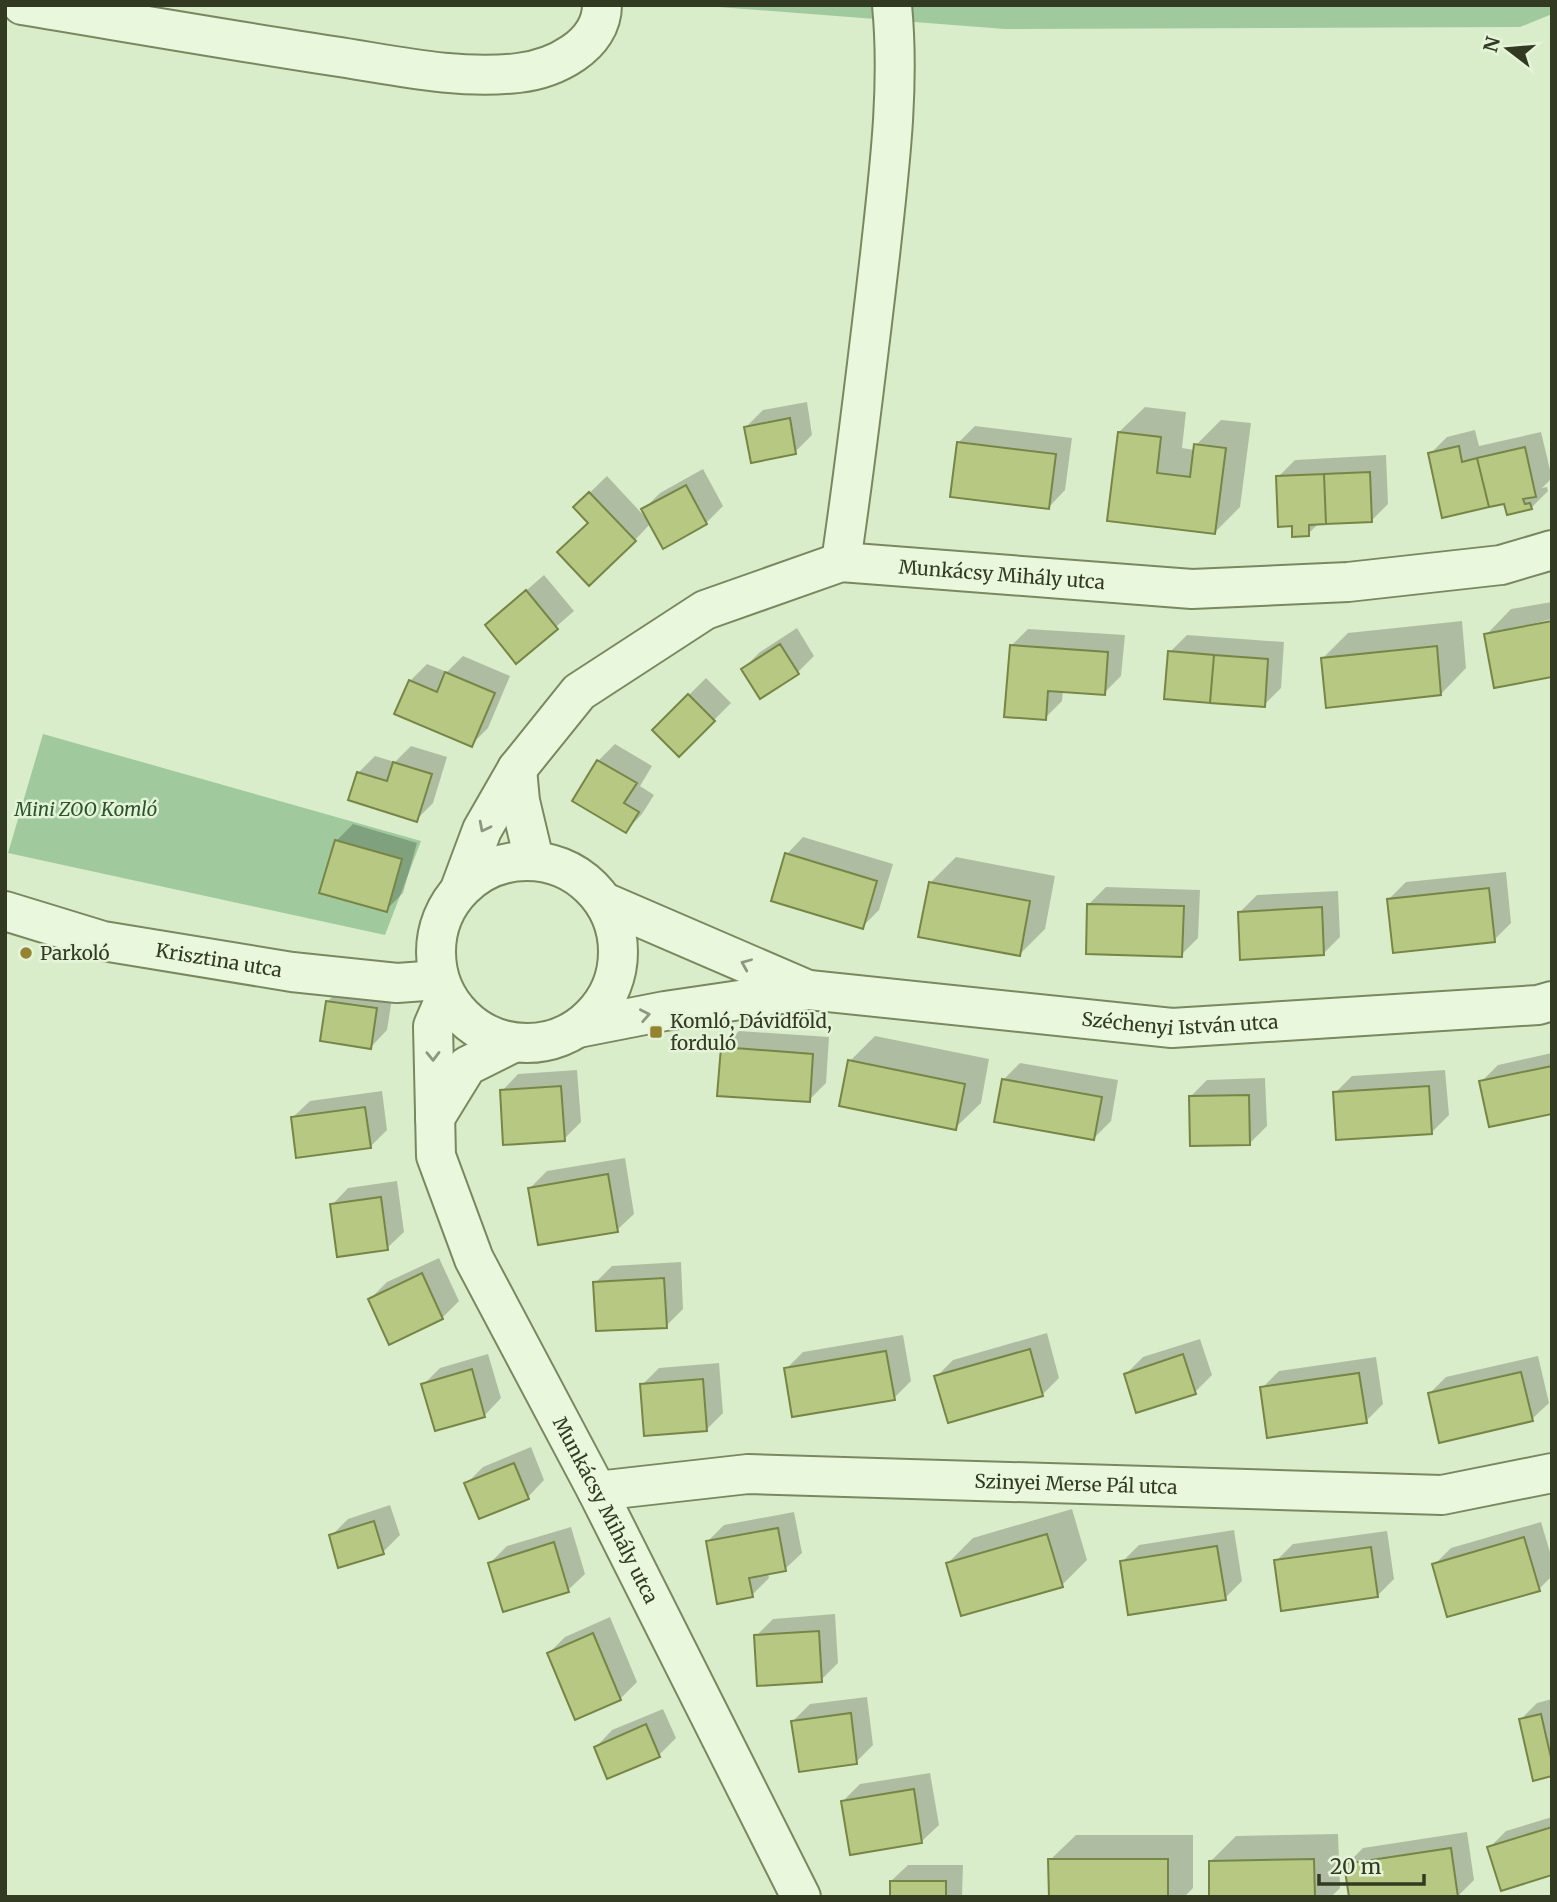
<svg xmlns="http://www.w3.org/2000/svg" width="1557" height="1902" font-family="Merriweather,serif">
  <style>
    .green { fill: #a0ca9e }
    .shadow { fill: #0003 }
    .building { fill: #b6c882; stroke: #778646; stroke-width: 2 }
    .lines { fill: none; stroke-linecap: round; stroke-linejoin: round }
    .minor-casing { stroke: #79885f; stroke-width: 42 }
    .minor { stroke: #e9f7dd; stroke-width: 38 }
    .oneway { stroke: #8e9880 }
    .poi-dot { fill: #948432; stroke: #e5f4d9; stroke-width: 2.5 }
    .labels { text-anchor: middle; stroke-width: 5; stroke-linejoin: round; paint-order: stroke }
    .street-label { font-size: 19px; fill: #323a22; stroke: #e5f4d9 }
    .park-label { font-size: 19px; font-style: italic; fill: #29552d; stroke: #e5f4d9 }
    .poi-label { font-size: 19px; fill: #323a22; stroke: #e5f4d9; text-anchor: start }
  </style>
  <rect width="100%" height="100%" fill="#daedca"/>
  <path class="green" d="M692 5H1552V14L1520 27 1005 29Z
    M43 734 421 841 385 935 8 853Z"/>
  <path class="shadow" d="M807 402 812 435 795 452 746 427 763 410Z
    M1145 407 1186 412 1182 448 1195 450 1196 445 1221 420 1251 423 1240 507 1215 532 1109 520 1119 432Z
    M975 426 1072 438 1065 490 1049 507 958 443Z
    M1475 430 1479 446 1541 432 1552 478 1542 488 1547 487 1548 491 1531 508 1506 502 1430 454 1447 437Z
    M1386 455 1388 504 1371 521 1319 523 1308 534 1294 524 1278 477 1295 460Z
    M703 469 723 506 706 523H651L635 540 590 523 575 507 607 476 646 518 643 510 660 493Z
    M544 575 574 611 517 661 487 625Z
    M1552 602V619L1486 635 1511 609Z
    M1462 621 1466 668 1441 694 1323 658 1348 633Z
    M797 628 814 656 798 672 743 669 760 652Z
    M1028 629 1125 635 1121 676 1104 693 1063 691 1062 701 1045 718 1011 646Z
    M1187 635 1284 642 1281 688 1264 705 1170 652Z
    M463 656 510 676 488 728 471 745 410 681 427 664 447 672Z
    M706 678 731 703 679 755 654 730Z
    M615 744 652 766 640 786 654 795 642 814 626 831 598 761Z
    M411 746 447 757 433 803 416 820 358 773 375 756 395 762Z
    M353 824 417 843 403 893 386 910 336 841Z
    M803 837 893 864 879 910 862 927 787 854Z
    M956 857 1055 876 1045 929 1019 955 930 883Z
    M1506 872 1511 923 1494 940 1389 899 1406 882Z
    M1106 887 1200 890 1198 938 1181 955 1089 904Z
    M1338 891 1340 937 1323 954 1240 912 1257 895Z
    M344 985 393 992 387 1030 371 1047 327 1002Z
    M739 1031 829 1037 826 1083 809 1100 722 1048Z
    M875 1036 989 1059 981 1103 955 1128 850 1061Z
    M1552 1053V1112L1481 1082 1498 1065Z
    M1020 1063 1118 1080 1111 1121 1094 1138 1003 1080Z
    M577 1070 581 1122 564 1139 502 1091 518 1074Z
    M1445 1070 1449 1115 1432 1132 1335 1093 1352 1076Z
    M1265 1078 1267 1126 1250 1143 1190 1097 1207 1080Z
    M382 1091 387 1130 370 1147 293 1117 310 1101Z
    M625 1158 634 1214 617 1230 530 1188 547 1171Z
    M397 1181 404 1232 387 1248 332 1205 348 1188Z
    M439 1258 459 1301 442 1318 370 1299 387 1282Z
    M681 1262 683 1309 666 1326 595 1283 612 1266Z
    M1047 1333 1059 1378 1042 1395 936 1377 953 1360Z
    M903 1335 911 1381 894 1398 786 1369 803 1352Z
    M1200 1339 1212 1375 1195 1392 1126 1374 1143 1357Z
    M488 1354 501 1398 485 1415 436 1429 423 1385 440 1368Z
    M1538 1356 1549 1403 1532 1419 1429 1394 1446 1377Z
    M1376 1357 1383 1404 1366 1421 1262 1388 1279 1371Z
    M719 1363 723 1413 706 1430 642 1385 659 1368Z
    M531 1447 544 1480 528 1497 466 1484 483 1467Z
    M390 1505 400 1535 383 1552 331 1536 348 1519Z
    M1072 1509 1087 1560 1062 1585 948 1563 973 1538Z
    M794 1512 802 1553 785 1569 768 1572 769 1578 752 1595 707 1542 724 1525Z
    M1541 1522 1552 1559V1576L1539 1589 1434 1565 1451 1548Z
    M571 1527 585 1574 568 1590 490 1563 507 1546Z
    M1234 1530 1242 1581 1225 1598 1122 1562 1139 1545Z
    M1387 1531 1394 1579 1377 1596 1276 1561 1293 1544Z
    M835 1614 838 1663 821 1680 756 1636 773 1619Z
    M610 1617 637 1682 620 1699 549 1653 565 1637Z
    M867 1697 873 1745 856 1762 793 1721 810 1704Z
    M1552 1699V1774L1521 1719 1537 1703Z
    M663 1709 676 1738 659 1755 596 1747 612 1730Z
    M930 1773 939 1825 922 1841 843 1801 860 1784Z
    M1552 1817V1873L1489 1848 1506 1831Z
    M1467 1832 1474 1880 1457 1897 1346 1865 1363 1848Z
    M1338 1834 1340 1888 1331 1897H1211L1210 1862 1236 1836Z
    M1076 1835H1193V1888L1184 1897H1051L1050 1860Z
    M908 1865H963L962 1897H891V1881Z"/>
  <path class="building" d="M790 418 796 454 751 463 744 427Z
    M1118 432 1161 437 1157 473 1190 477 1194 444 1226 448 1215 534 1107 521Z
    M957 442 1056 454 1049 509 950 497Z
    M1459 446 1462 462 1477 458 1489 507 1442 518 1428 453Z
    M1525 447 1536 497 1523 499 1525 504 1530 503 1532 509 1507 515 1504 504 1489 507 1477 458Z
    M1370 472 1372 522 1326 524 1324 474Z
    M1324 474 1326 524 1309 525V536L1292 537V526L1278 527 1276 476Z
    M686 485 707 524 663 549 641 509Z
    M589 492 636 541 589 586 557 552 588 523 573 507Z
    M526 590 558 629 516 664 485 625Z
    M1552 621V677L1494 688 1484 634Z
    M780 644 799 674 760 699 741 669Z
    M1010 645 1108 652 1105 695 1048 691 1046 720 1004 717Z
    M1437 646 1441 695 1326 708 1321 658Z
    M1168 651 1214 655 1210 703 1164 699Z
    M1214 655 1268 659 1265 707 1210 703Z
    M445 672 495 693 472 747 394 714 409 680 437 692Z
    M688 694 715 721 679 757 652 730Z
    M597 760 637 783 624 803 639 812 626 833 572 801Z
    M393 762 432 774 417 822 348 800 357 772 387 781Z
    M335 840 402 859 387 912 319 893Z
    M785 853 877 881 863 929 771 901Z
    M929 882 1030 901 1020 956 918 937Z
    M1489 888 1495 942 1393 953 1387 899Z
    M1087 904 1184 906 1182 957 1086 954Z
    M1322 907 1324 955 1240 960 1238 912Z
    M326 1001 377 1008 371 1049 320 1041Z
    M721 1047 813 1054 810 1102 717 1096Z
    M848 1060 965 1084 956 1130 839 1106Z
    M1552 1066V1114L1489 1127 1479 1081Z
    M1002 1079 1102 1097 1094 1140 994 1122Z
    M561 1086 565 1141 503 1145 500 1090Z
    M1429 1086 1432 1134 1336 1140 1333 1092Z
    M1249 1095 1250 1145 1190 1146 1189 1096Z
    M365 1107 371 1148 296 1158 291 1117Z
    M608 1174 618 1232 538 1245 528 1188Z
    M381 1197 388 1250 337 1257 330 1204Z
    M422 1273 443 1319 389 1345 368 1299Z
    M664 1278 667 1328 596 1331 593 1282Z
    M1030 1349 1043 1396 948 1423 934 1376Z
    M886 1351 895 1400 792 1417 784 1368Z
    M1183 1354 1196 1394 1136 1413 1124 1374Z
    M472 1369 485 1417 435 1431 421 1384Z
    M1521 1372 1533 1421 1439 1443 1428 1393Z
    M1359 1373 1367 1423 1267 1438 1260 1387Z
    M703 1379 707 1431 644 1436 640 1384Z
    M514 1463 529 1499 479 1519 464 1483Z
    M374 1521 384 1554 338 1568 329 1535Z
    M778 1528 786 1571 749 1578 753 1597 717 1604 706 1541Z
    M1047 1534 1063 1587 961 1616 946 1563Z
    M1524 1537 1540 1591 1447 1617 1432 1564Z
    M554 1542 569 1592 503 1612 488 1563Z
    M1217 1546 1226 1600 1128 1615 1120 1561Z
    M1371 1547 1378 1597 1281 1611 1274 1560Z
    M819 1631 822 1682 757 1686 754 1635Z
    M593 1633 621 1700 575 1720 547 1653Z
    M851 1713 857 1764 799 1772 791 1721Z
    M1541 1714 1552 1762V1776L1533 1781 1519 1719Z
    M646 1724 660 1757 607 1779 594 1747Z
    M914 1789 922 1843 850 1855 841 1801Z
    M1552 1827V1875L1501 1891 1487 1847Z
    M1451 1848 1458 1897H1349L1344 1864Z
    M1048 1859H1168V1897H1049Z
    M1314 1859 1315 1897H1209V1861Z
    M890 1881H946V1897H890Z"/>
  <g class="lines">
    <defs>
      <g id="minor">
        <path d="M22 5C125 22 229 40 333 56 393 65 457 80 518 73 554 69 602 46 602 5"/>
        <path d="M841 562C856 460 868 358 880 255 889 172 900 88 892 5"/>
        <path d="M517 769 520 801 534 860"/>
        <circle cx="527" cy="952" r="91"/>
        <path id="s1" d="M460 889 482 830 517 769 579 692 705 610 841 562 1192 589 1348 582 1501 565 1552 550"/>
        <path d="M604 902 808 990"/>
        <path id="s2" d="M5 911 103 941 292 972 397 983 439 980"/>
        <path id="s3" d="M446 996 433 1026 436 1156 474 1259 597 1491 801 1897"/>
        <path id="s4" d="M578 1028 665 1011 809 990 1172 1028 1538 1005 1552 1001"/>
        <path d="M435 1118 467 1066 513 1043"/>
        <path id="s5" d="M597 1491 748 1474 1442 1495 1552 1473"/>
      </g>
    </defs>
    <use href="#minor" class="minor-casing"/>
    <use href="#minor" class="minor"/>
  </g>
  <defs><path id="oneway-chevron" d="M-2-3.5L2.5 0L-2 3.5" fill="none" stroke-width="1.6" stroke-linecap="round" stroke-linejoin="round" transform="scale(1.75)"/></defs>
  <g class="oneway">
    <use href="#oneway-chevron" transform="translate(484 827) rotate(117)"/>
    <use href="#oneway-chevron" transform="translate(746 964) rotate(-157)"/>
    <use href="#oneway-chevron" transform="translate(645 1015) rotate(-11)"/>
    <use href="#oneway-chevron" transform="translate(433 1056) rotate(89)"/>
  </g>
  <g class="poi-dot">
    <circle cx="26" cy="953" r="7"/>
    <rect x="649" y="1025" width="14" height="14" rx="3.5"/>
  </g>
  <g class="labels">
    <g class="street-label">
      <text dy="7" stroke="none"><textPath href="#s1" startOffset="688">Munkácsy Mihály utca</textPath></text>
      <text dy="7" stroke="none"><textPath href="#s2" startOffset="220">Krisztina utca</textPath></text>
      <text dy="7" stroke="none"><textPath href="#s4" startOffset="607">Széchenyi István utca</textPath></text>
      <text dy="7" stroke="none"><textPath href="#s5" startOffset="480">Szinyei Merse Pál utca</textPath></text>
      <text dy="7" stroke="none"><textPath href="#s3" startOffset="556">Munkácsy Mihály utca</textPath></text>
    </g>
    <g class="park-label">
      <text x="86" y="816">Mini ZOO Komló</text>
    </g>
    <g class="poi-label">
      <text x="40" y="960">Parkoló</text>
      <text x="670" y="1028">Komló, Dávidföld,<tspan x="670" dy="22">forduló</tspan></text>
    </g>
  </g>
  <rect width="1557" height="1902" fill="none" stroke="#323a22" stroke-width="14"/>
  <g transform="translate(1508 49) rotate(286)" stroke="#e5f4d9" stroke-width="5" paint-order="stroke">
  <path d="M0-5L12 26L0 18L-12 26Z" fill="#323a22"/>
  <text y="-10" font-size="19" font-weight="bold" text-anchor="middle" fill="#323a22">N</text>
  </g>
  <path d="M1319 1874v10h105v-10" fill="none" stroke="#323a22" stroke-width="3.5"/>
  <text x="1330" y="1874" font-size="21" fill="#323a22" stroke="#e5f4d9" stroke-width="5" paint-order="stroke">20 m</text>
</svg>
